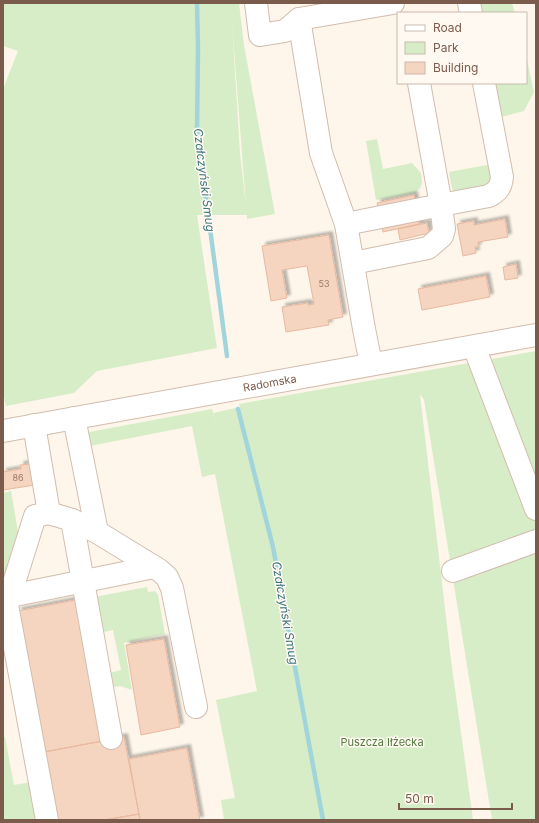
<svg xmlns="http://www.w3.org/2000/svg" width="539" height="823" font-family="Inter,sans-serif">
  <style>
    .green { fill: #d7edc7; fill-rule: evenodd }
    .lines { fill: none; stroke-linecap: round; stroke-linejoin: round }
    .stream { stroke: #a2d4dc; stroke-width: 4.5 }
    .building { fill: #f5d4c0; stroke: #e8b99f; filter: url(#shadow) }
    .minor-casing { stroke: #d2bdae; stroke-width: 24 }
    .minor { stroke: #fff; stroke-width: 22 }
    .labels { text-anchor: middle; stroke-width: 3; stroke-linejoin: round; paint-order: stroke }
    .number-label { font-size: 9px; fill: #9a7968 }
    .street-label { font-size: 11px; fill: #7b5b4b; stroke: #fff9f2 }
    .park-label { font-size: 11px; fill: #527b3f; stroke: #fff9f2 }
    .water-label { font-size: 12px; font-style: italic; fill: #3c7780; stroke: #fff9f2 }
  </style>
  <defs>
    <filter id="shadow"><feDropShadow dx="3.5" dy="-3.5" stdDeviation="1" flood-color="#0004"/></filter>
  </defs>
  <rect width="100%" height="100%" fill="#fef6ea"/>
  <path class="green" d="M3 3H239L244 45 275 214 247 219V215H197L217 348 97 371 74 393 6 406 3 392V89L18 51 3 46ZM232 23 246 206 240 153Z
    M477 3H512L515 13H478Z
    M526 55 534 92 524 111 497 118 491 83H526Z
    M377 139 383 169 412 163 421 173 422 183 420 188 415 193 376 200 366 141Z
    M492 164 494 186 455 193 452 189 449 172Z
    M536 351V820H492L424 400 420 394 451 660 473 820H224L221 800 235 798 216 700 257 691 215 474 202 477 192 426 85 447 84 433 212 409 217 426 213 413 240 407 239 404Z
    M11 491 18 532 3 582V493Z
    M147 587 148 592 155 591 158 595 165 634 124 643 132 690 120 686 108 688 105 674 121 670 113 630 96 634 89 598Z
    M3 737H5L14 785 31 782 37 820H3Z"/>
  <g class="lines">
    <path class="stream" d="M197 3 198 49 197 131 227 356
      M238 409 273 547 323 820"/>
  </g>
  <path class="building" d="M414 195 419 224 383 232 377 203Z
    M505 219 508 237 478 242V247H475L476 253 463 256 457 224 474 221V225Z
    M427 223 429 233 400 240 398 229Z
    M329 235 343 317 328 320 329 325 286 332 282 307 308 303V305L314 304 307 266 282 270 287 298 271 301 262 246Z
    M516 264 518 278 505 280 503 267Z
    M486 276 490 297 422 310 418 289Z
    M31 464 35 485 3 490V472L21 469 20 465Z
    M76 600 102 741 44 752 18 611Z
    M164 639 180 727 141 735 126 645Z
    M124 737 139 814 104 820H57L44 752Z
    M187 748 200 820H140L129 759Z
    M139 814 140 820H104Z"/>
  <g class="lines">
    <defs>
      <g id="minor">
        <path d="M256 3 260 35 285 31 299 19 321 153 346 224 364 329 371 364"/>
        <path d="M469 3 471 13"/>
        <path d="M299 19 393 3"/>
        <path d="M419 83 441 205 489 196C498 191 501 187 502 177L484 83"/>
        <path d="M346 224 441 205 444 229 442 236 428 248 353 263"/>
        <path d="M478 357 536 509"/>
        <path d="M74 418 97 532"/>
        <path d="M34 425 49 513 35 516 7 605 47 820"/>
        <path id="s1" d="M3 431 536 335"/>
        <path d="M49 513 72 520 97 532 159 570 167 577 172 588 196 707"/>
        <path d="M72 520 111 738"/>
        <path d="M453 571 536 541"/>
        <path d="M10 596 154 567"/>
      </g>
    </defs>
    <use href="#minor" class="minor-casing"/>
    <use href="#minor" class="minor"/>
  </g>
  <g class="labels">
    <g class="number-label">
      <text x="324" y="287">53</text>
      <text x="18" y="481">86</text>
    </g>
    <g class="street-label">
      <text dy="4" stroke="none"><textPath href="#s1" startOffset="271">Radomska</textPath></text>
    </g>
    <g class="park-label">
      <text x="382" y="746">Puszcza Iłżecka</text>
    </g>
    <g class="water-label">
      <text transform="translate(204 180) rotate(83)" y="4">Czałczyński Smug</text>
      <text transform="translate(285 613) rotate(80)" y="4">Czałczyński Smug</text>
    </g>
  </g>
  <rect width="539" height="823" fill="none" stroke="#7b5b4b" stroke-width="8"/>
  <rect x="397" y="12" width="130" height="72" fill="#fff9f2" stroke="#cabaaf"/>
  <rect x="405" y="25" width="20" height="6" fill="#ffffff" stroke="#cabaaf"/>
  <text x="433" y="32" font-size="12" fill="#7b5b4b">Road</text>
  <rect x="405" y="42" width="20" height="12" fill="#d7edc7" stroke="#cabaaf"/>
  <text x="433" y="52" font-size="12" fill="#7b5b4b">Park</text>
  <rect x="405" y="62" width="20" height="12" fill="#f5d4c0" stroke="#cabaaf"/>
  <text x="433" y="72" font-size="12" fill="#7b5b4b">Building</text>
  <path d="M399 803v6h113v-6" fill="none" stroke="#7b5b4b" stroke-width="2"/>
  <text x="405" y="803" font-size="12" fill="#7b5b4b" stroke="#fff9f2" stroke-width="3" paint-order="stroke">50 m</text>
</svg>
